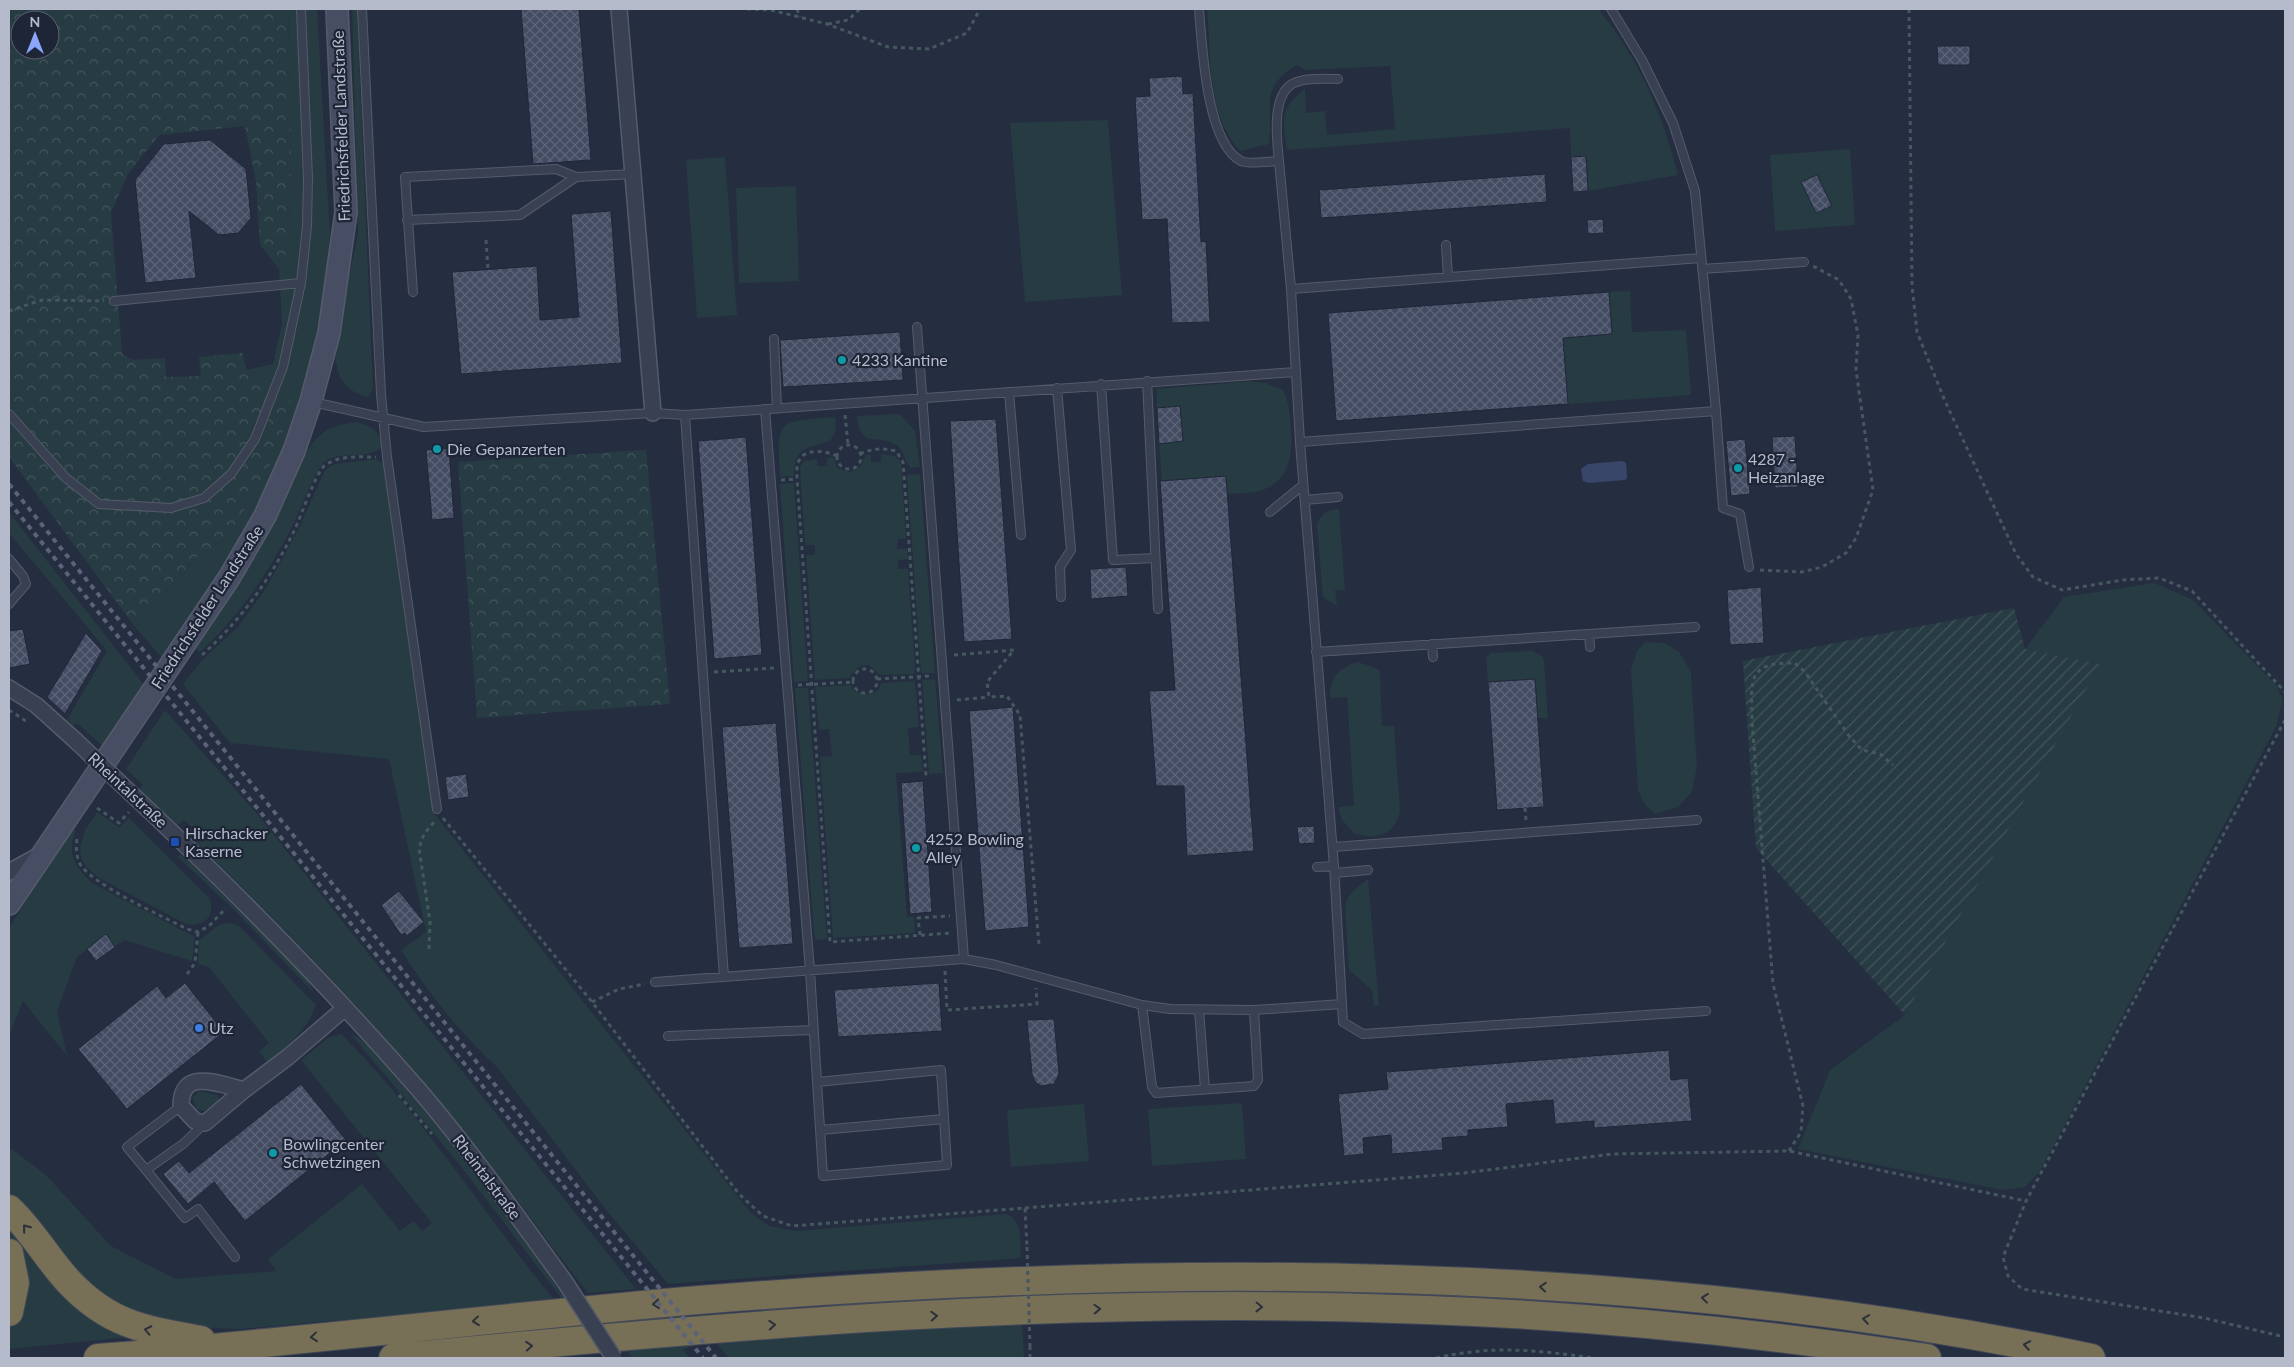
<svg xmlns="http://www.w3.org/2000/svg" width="2294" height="1367" font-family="Lato,sans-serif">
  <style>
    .green { fill: #273b42 }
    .forest { fill: url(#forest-crowns); fill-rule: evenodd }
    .garden { fill: url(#garden-furrows) }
    .water { fill: #384669 }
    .building { fill: url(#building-cross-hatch); stroke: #202738 }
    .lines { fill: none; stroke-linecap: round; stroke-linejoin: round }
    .lane-casing { stroke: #545b6b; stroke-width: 10 }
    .street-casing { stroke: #545b6b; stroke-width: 18 }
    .secondary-casing { stroke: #545b6b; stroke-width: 24 }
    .highway-casing { stroke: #414858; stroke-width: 30 }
    .path { stroke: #45585f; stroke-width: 3; stroke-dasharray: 4 4; stroke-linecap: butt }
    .lane { stroke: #394051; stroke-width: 8 }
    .street { stroke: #394051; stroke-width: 15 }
    .secondary { stroke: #474e64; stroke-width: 21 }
    .highway { stroke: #776f56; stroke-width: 28 }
    .rail { stroke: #5b6378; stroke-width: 4; stroke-dasharray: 5 5; stroke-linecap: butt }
    .street-bridge-casing { stroke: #545b6b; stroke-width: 18; stroke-linecap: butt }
    .path-bridge { stroke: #45585f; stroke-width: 3; stroke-dasharray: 4 4; stroke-linecap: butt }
    .street-bridge { stroke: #394051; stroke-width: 15 }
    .oneway { stroke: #2b303b }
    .culture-dot { fill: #0f9aa8; stroke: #1e2536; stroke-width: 2 }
    .transit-dot { fill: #1a4fb4; stroke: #1e2536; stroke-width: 2 }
    .shop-dot { fill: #3f7fe0; stroke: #1e2536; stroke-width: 2 }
    .labels { text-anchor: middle; stroke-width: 4.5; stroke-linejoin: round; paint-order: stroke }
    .street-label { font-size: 16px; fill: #b6bbcb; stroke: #1e2536 }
    .poi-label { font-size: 16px; fill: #b6bbcb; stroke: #1e2536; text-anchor: start }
  </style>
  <defs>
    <pattern id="forest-crowns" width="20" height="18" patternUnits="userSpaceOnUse" patternTransform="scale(1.25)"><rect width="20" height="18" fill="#273b42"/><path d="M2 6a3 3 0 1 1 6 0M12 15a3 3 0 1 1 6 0" fill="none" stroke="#44555c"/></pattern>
    <pattern id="garden-furrows" width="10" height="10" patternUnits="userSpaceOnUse" patternTransform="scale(1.25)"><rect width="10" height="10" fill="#273b42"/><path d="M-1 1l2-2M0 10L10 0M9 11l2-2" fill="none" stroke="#44555c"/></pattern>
    <pattern id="building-cross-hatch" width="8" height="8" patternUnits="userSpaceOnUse" patternTransform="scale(1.25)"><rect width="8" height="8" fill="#434c63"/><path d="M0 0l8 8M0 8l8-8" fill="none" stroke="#5c6478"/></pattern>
  </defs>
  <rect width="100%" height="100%" fill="#252d41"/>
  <path class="green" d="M288 9H317L330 235 322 314 315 347 302 398 264 499 234 553 163 659 135 627 191 562 227 537 294 402 261 391 245 370 273 364 282 324 279 269 287 252 289 226 291 154Z
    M352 9H357L373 389 368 397C341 391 335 372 335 347L358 233Z
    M1207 9H1598C1638 56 1663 115 1678 175L1588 191 1587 157H1571L1570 128 1287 150C1282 121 1280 107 1305 89L1306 113 1325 111 1327 135 1395 129 1390 66 1304 70 1297 65C1258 88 1274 107 1269 144L1240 151C1207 116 1211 54 1207 9Z
    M1108 120 1122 295 1025 302 1010 123Z
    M1850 149 1855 225 1775 231 1770 155Z
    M725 157 737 315 697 318 686 160Z
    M796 186 799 281 739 283 736 188Z
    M1630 291 1632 332 1686 330 1691 395 1568 404 1565 363 1351 353 1612 334 1609 292Z
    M1251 381 1265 383 1283 390C1290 404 1290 416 1291 432 1293 458 1288 483 1259 491 1249 494 1237 493 1227 494L1226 476 1162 481 1159 443 1183 441 1180 406 1157 408V389Z
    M900 414 915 431 920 467 911 468C905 462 905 456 901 450 894 438 878 441 866 438L859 429 857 416Z
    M835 417 836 431 830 441C807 449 794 446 794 476L780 477C776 417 778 422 835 417Z
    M356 422C369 425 383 431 381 447 365 462 339 449 323 463 310 483 302 507 291 529 267 575 239 617 200 652L193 648 308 449C323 429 331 426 356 422Z
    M881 454 895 456 901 462 906 539H898L897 549H907L908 559 898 560V569H908L915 668 914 674 880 675 869 665C859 665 854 669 850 678L815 680 806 555H815V545H805L800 467 804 461 817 459V466H827V458L834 457 837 468 850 472 861 466 865 455H871V462H881Z
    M376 459 383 464 433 812 750 1212 769 1226 796 1231 1007 1214C1024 1223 1020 1241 1021 1258L668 1284 607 1211 497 1067C460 1033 427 992 401 950L426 932 389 759 230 743 183 684 202 660 238 627 266 588 298 530 325 470 334 464Z
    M920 474 935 673H921L907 475Z
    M794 483 808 681 794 682 780 484Z
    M1339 509 1345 590H1335L1337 606 1323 597 1317 524C1321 513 1328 510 1339 509Z
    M9 512 145 686 104 747 77 723 73 726 67 720 107 651 9 533Z
    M2155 583 2193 600 2277 686 2282 700 2277 725 2040 1171 2025 1187 2002 1190 1798 1149 1830 1070 1905 1015 2099 664 2025 649 2064 597Z
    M1645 642 1665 643 1679 652 1691 672 1697 766 1692 792 1678 807 1655 814 1645 805 1638 790 1631 670 1637 651Z
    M1533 651 1543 657 1544 663 1548 718H1538L1535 679 1488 682 1486 658 1491 653Z
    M1358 662 1376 668 1380 671 1382 726H1394L1400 811C1395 836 1377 839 1355 834L1342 820 1338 807 1354 806 1347 697 1330 698C1329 679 1340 666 1358 662Z
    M935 679 943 773 929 774 922 680Z
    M915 681 919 727 908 728 910 755H921L923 772 896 773 907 917H914L915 933 833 938 820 757 832 756 829 729 819 730 815 687 851 685 853 690C864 695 878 697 881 683Z
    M795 688H808L827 939 816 940 814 933Z
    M165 710 257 814 636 1289 588 1293C542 1236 501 1175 454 1119 374 1021 286 928 194 841L199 834 184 820 178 825 139 789 143 785 126 769Z
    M97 812 119 827 129 818 210 899C216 916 203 928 186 924L99 878 86 867 81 857 80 847 85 830Z
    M72 829 76 831C65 852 77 870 94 884L195 937 192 961 124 940 115 947 106 935 77 957 57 1011 67 1056 23 1001 9 1035V928Z
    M181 854 306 977 314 993 235 911 178 857Z
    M1368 879 1379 1005 1374 1006 1372 990 1349 970 1345 907C1346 894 1358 887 1368 879Z
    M229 923 239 926 243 930 316 1005C307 1031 288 1045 267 1062L259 1052 269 1043 209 967 198 964 199 940 219 925Z
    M350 1033C372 1044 387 1068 403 1086 461 1153 515 1224 564 1298L562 1299 459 1164Z
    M341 1034C422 1114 483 1213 555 1301L240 1329 179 1327 106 1304 9 1198V1147L46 1175 111 1246 176 1279 276 1271 268 1259 362 1184 400 1231 414 1221 422 1231 432 1223 301 1060 328 1038Z
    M199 1091 218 1095V1101L204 1111 197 1109 192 1098Z
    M1242 1103 1246 1159 1152 1166 1148 1109Z
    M1084 1104 1089 1161 1011 1167 1007 1110Z
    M9 1219 131 1337 9 1349V1326L14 1318 18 1257 9 1237Z
    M1022 1322 1024 1358H729L716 1343 694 1345 683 1350 690 1358H632L625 1347Z"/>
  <path class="forest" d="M9 9H288L291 154 289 227 287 252 279 269 260 245 256 182 245 126 159 135 128 174 111 213 122 354 134 360 165 358 166 377 201 376 199 357 243 353C247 388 265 392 295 402L264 479 227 537 191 562 135 627 9 457ZM20 20H50V50H20Z
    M646 450 670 704 477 718 458 462Z"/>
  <path class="garden" d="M2014 608 2025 649 2100 664 1905 1015 1756 848 1743 661Z"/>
  <path class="water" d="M1622 461 1626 463 1627 478 1625 480 1589 483 1583 481 1581 469 1588 464Z"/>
  <path class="building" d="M521 9H579L591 160 533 164Z
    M1937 46H1970V65H1938Z
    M1182 76 1183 94 1193 93 1201 242 1206 241 1210 322 1172 323 1167 219 1142 220 1135 97 1150 96 1149 78Z
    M210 140 246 169 251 218 238 233 219 235 189 211 196 278 145 283 135 180 164 144Z
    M1586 156 1588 191 1573 192 1571 157Z
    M1545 174 1547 202 1321 218 1319 190Z
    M1817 175 1832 206 1816 213 1801 182Z
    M611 211 622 363 461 374 452 272 537 266 540 320 579 317 571 214Z
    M1603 219 1604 233 1588 234 1587 220Z
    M1609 292 1612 334 1563 338 1568 404 1336 421 1328 313Z
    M900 332 903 380 783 387 780 340Z
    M1180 406 1183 441 1159 444 1157 408Z
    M996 419 1012 639 964 642 950 421Z
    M1795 436 1798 487 1775 488 1772 437Z
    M746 437 762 655 714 659 698 441Z
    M1745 439 1750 494 1731 496 1726 441Z
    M449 448 454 518 432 520 426 450Z
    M1226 476 1254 851 1187 856 1184 786H1156L1149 691 1175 690 1160 481Z
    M1126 567 1128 596 1091 599 1090 569Z
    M1761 587 1764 643 1730 645 1727 590Z
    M23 629 30 664 9 668V631Z
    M86 633 102 651 65 714 47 697Z
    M1535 679 1544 807 1497 810 1488 682Z
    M1013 707 1029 927 985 931 969 711Z
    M776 723 793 944 739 948 722 727Z
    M466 774 469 797 448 800 445 777Z
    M923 781 932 912 910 914 901 783Z
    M1314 826 1315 843 1299 844 1297 827Z
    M399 891 424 922 407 936 405 933 401 935 381 905Z
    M106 934 115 947 96 961 87 949Z
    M185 983 224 1032 127 1109 78 1049 157 986 166 998Z
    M939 983 942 1031 838 1037 834 990Z
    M1054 1019 1059 1074 1054 1084 1041 1086 1035 1082 1032 1074 1027 1020Z
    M1669 1050 1671 1080 1688 1078 1692 1121 1594 1128V1121L1555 1124 1553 1100 1506 1104 1508 1127 1468 1130V1136L1442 1138 1443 1150 1392 1154 1391 1135 1363 1138 1364 1154 1344 1156 1338 1094 1388 1089 1386 1072Z
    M301 1084 346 1140 245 1221 214 1182 188 1204 163 1174 179 1161 189 1173Z"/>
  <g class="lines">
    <defs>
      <path id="lane" d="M362 9 381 394 387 457 437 809
        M1199 9C1202 44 1206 143 1241 161 1250 165 1269 161 1279 161L1291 289 1300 442
        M1279 161C1277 141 1271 97 1292 84 1304 77 1324 79 1338 79
        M407 220 520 215 576 177 634 174
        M1446 245 1448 277
        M1702 269 1804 262
        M1291 289 1701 258
        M413 292 405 177 556 169 576 177
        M114 301 301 283
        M917 327 964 959
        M774 339 777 409
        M1147 381 1158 609
        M1101 384 1113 560 1155 558
        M1057 388 1071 550 1060 567 1061 597
        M1009 392 1021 535
        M313 402 424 427 653 413 685 415 1296 372
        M765 409 810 971 823 1176 947 1165 941 1070 817 1082
        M1716 411 1723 508 1740 514 1749 567
        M9 414 66 478 99 504 171 508 204 498 231 474 255 439 283 367 301 283 307 226 308 178 301 9
        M685 415 724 977
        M1305 500 1338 497
        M1270 512 1303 485
        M9 559 23 576 26 584 9 604
        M1589 634 1590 647
        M1432 644 1433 657
        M1316 652 1695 627
        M1333 847 1697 820
        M1317 867 1334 866
        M1335 873 1368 870
        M655 982 964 959 996 965 1142 1005 1170 1009 1254 1010 1342 1004 1334 866 1300 442 1716 411 1695 191 1673 123 1642 60 1611 9
        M1342 1004 1343 1022 1363 1034 1706 1011
        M1142 1005 1152 1087 1156 1093 1254 1086 1258 1080 1254 1010
        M1199 1010 1205 1089
        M668 1036 813 1030
        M204 1124 183 1144 146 1170 185 1218 198 1209 235 1257
        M821 1130 944 1119
        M146 1170 127 1147 181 1106"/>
      <path id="street" d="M619 9 653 413
        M9 688 36 705 76 741
        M121 784C225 881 326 983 419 1090 471 1151 518 1217 565 1282
        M9 872 40 855
        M244 1090 205 1123 195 1121 181 1106C181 1067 219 1084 244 1090L288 1057 345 1008"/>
      <path id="secondary" d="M9 904 229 578 265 516 294 451 311 401 329 333 346 212 337 9"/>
      <path id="highway" d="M9 1209C32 1230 48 1260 70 1283 111 1326 147 1330 201 1340
        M9 1253 15 1283 9 1312
        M98 1358C299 1342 499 1317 699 1300 1162 1263 1636 1262 2091 1358
        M393 1358C736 1324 1082 1295 1427 1310 1595 1316 1761 1333 1927 1358"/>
    </defs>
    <use href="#lane" class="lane-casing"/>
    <use href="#street" class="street-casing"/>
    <use href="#secondary" class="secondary-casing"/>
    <use href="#highway" class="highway-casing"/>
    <path class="path" d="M747 9 771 10 827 24 888 47 929 49 967 33 980 9
      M797 9 800 17
      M1909 9 1912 286 1917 332 1945 401 2016 554 2033 577 2062 590 2123 580 2159 578 2192 591 2285 692
      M828 24 848 20 860 9
      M486 240 488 269
      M9 311 42 300 104 301
      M845 415 848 444
      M837 457a12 12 0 1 1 24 0a12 12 0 1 1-24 0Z
      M860 454C873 448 883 448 896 451L903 462 926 776
      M837 456C827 451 806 448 800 459 796 464 797 472 797 479L830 942 951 933
      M781 480 797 479
      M1760 570 1802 572 1822 567 1846 553 1856 538 1873 490 1856 370 1858 335 1851 299 1839 280 1813 266
      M202 655C243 618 271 578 295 529 301 516 316 473 324 466 339 455 358 457 376 457
      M954 655 1014 650 987 682 989 697 1007 696 1020 715 1039 945
      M853 681a12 12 0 1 1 24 0a12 12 0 1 1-24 0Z
      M714 672 775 668
      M877 679 931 676
      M798 685 853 682
      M957 700 989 697
      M9 710 29 723
      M2285 720 2026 1201 2003 1257 2008 1276 2022 1289 2204 1318 2285 1337
      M97 808 119 823 129 812
      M1525 808 1526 820
      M443 818 592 1002 739 1194 763 1216 792 1226 1025 1208 1027 1247
      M77 839C76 847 76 855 79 862 88 883 164 917 187 929L198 932 209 926 226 908
      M920 935 918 918 950 916
      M429 949 430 922 419 848 424 834 435 821
      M945 971 947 1010 1037 1004 1036 988
      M187 974 195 963 198 932
      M592 1002 619 989 645 984
      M399 1095 432 1134
      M1789 1151 1801 1132 1803 1106 1773 984 1752 721C1752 681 1745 662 1795 663L1805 672 1849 736 1862 750 1880 754 1893 765
      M1025 1208 1464 1173 1612 1154 1789 1151 2026 1201
      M1030 1346V1358
      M1436 1358C1494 1345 1535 1350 1593 1358"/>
    <use href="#lane" class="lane"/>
    <use href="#street" class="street"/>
    <use href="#secondary" class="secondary"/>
    <use href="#highway" class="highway"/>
    <path class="rail" d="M9 484 716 1358
      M9 502 703 1358"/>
    <defs>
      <path id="street-bridge" d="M76 741 121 784
        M565 1282 614 1358"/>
    </defs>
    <use href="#street-bridge" class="street-bridge-casing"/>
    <path class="path-bridge" d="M1027 1247 1030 1346"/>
    <use href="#street-bridge" class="street-bridge"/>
  </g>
  <defs><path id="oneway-chevron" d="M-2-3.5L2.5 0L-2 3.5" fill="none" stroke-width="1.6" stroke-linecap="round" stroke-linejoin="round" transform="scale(1.25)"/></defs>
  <g class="oneway">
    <use href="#oneway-chevron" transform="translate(26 1228) rotate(-129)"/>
    <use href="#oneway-chevron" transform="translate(1543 1287) rotate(-176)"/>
    <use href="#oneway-chevron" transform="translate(1705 1298) rotate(-174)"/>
    <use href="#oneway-chevron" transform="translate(656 1304) rotate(175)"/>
    <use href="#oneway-chevron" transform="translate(1259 1307) rotate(1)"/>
    <use href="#oneway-chevron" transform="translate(1097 1309) rotate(-2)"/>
    <use href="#oneway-chevron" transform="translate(934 1316) rotate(-3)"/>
    <use href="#oneway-chevron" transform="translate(1866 1319) rotate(-171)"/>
    <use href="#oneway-chevron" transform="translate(476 1321) rotate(174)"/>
    <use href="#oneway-chevron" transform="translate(772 1325) rotate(-3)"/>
    <use href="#oneway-chevron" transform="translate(148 1330) rotate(-168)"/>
    <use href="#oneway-chevron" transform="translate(314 1337) rotate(174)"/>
    <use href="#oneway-chevron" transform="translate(2027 1345) rotate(-170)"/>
    <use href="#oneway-chevron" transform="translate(529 1346) rotate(-5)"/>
  </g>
  <g class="culture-dot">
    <circle cx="842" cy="360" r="5"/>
    <circle cx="437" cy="449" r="5"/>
    <circle cx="1738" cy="468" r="5"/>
    <circle cx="916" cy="848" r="5"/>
    <circle cx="273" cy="1153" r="5"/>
  </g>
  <rect class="transit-dot" x="170" y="837" width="10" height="10" rx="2.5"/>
  <circle class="shop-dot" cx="199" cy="1028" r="5"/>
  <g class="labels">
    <g class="street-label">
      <text transform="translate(341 126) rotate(-92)" y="6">Friedrichsfelder Landstraße</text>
      <text transform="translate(207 607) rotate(-57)" y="6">Friedrichsfelder Landstraße</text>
      <text transform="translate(128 790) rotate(43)" y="6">Rheintalstraße</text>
      <text transform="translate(487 1177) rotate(53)" y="6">Rheintalstraße</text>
    </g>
    <g class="poi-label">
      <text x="852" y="366">4233 Kantine</text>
      <text x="447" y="455">Die Gepanzerten</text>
      <text x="1748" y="465">4287 -<tspan x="1748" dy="18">Heizanlage</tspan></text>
      <text x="185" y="839">Hirschacker<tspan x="185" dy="18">Kaserne</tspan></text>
      <text x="926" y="845">4252 Bowling<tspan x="926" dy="18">Alley</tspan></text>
      <text x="209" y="1034">Utz</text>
      <text x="283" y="1150">Bowlingcenter<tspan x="283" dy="18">Schwetzingen</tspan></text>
    </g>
  </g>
  <rect width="2294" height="1367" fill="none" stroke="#b6bbcb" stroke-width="20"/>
  <g transform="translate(35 35)"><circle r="24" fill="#1e2536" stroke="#5b6172"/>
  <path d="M0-4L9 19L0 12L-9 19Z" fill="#8aa7fc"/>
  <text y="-8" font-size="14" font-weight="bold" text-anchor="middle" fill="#b6bbcb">N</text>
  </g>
</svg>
